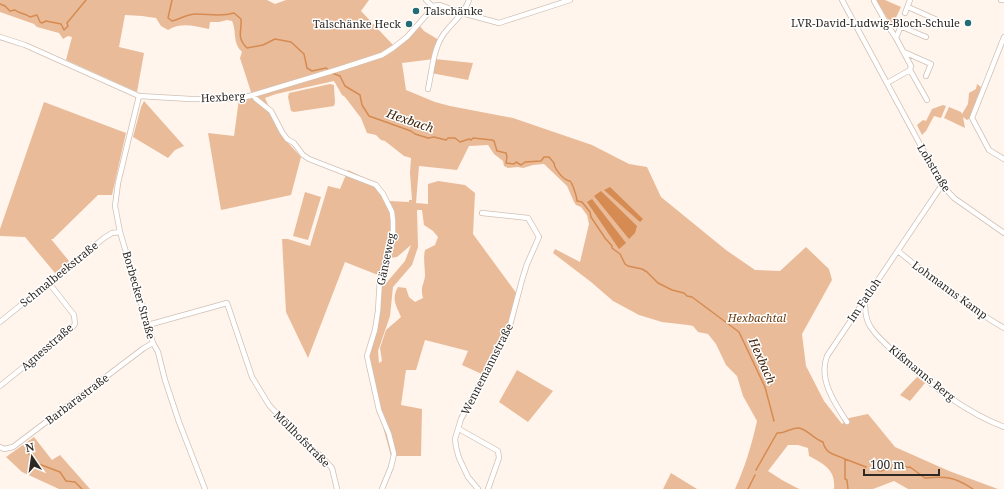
<svg xmlns="http://www.w3.org/2000/svg" width="1004" height="489" font-family="'Noto Serif',serif">
  <style>
    .green { fill: #eabb99; fill-rule: evenodd }
    .water { fill: #d58b51 }
    .lines { fill: none; stroke-linecap: round; stroke-linejoin: round }
    .stream { stroke: #d58b51; stroke-width: 1.5 }
    .minor-casing { stroke: #d1c0b4; stroke-width: 6 }
    .minor { stroke: #fff; stroke-width: 4.5 }
    .poi-dot { fill: #226c76; stroke: #fff; stroke-width: 1.5 }
    .labels { text-anchor: middle; stroke-width: 3; stroke-linejoin: round; paint-order: stroke }
    .poi-label { font-size: 11px; fill: #2f2924; stroke: #fff; text-anchor: end }
    .street-label { font-size: 11px; fill: #2f2924; stroke: #fff }
    .park-label { font-size: 11px; font-style: italic; fill: #6b3b0e; stroke: #fff }
    .water-label { font-size: 12px; font-style: italic; fill: #402209; stroke: #fff }
  </style>
  <rect width="100%" height="100%" fill="#fff5ed"/>
  <path class="green" d="M0 0H267L275 4 286 0H369L361 11 394 46 419 25 424 31 439 40 434 59 402 63 406 90 435 102 450 106 513 118 592 145 629 164 647 167 661 197 726 250 755 270 780 271 806 247 829 269 832 280 802 334 806 366 824 401 842 424 849 418 868 414 895 447 949 471 998 489H908L894 481 873 489H834C836 470 824 464 809 456L808 448 798 445H788L768 471 782 480 799 489H735C745 467 752 444 757 421L743 396 737 376 726 365 716 344 708 334 698 332 693 326 688 325 662 322 639 315 613 301 591 282 553 253 555 249 580 262 589 224 587 215 581 207 576 205 574 202 567 186 544 164 533 165 523 168 518 167 508 168 504 166 503 161 494 154 488 145 469 146 457 170 419 166 416 203 428 204V184L438 181 465 185 475 193 473 234 520 298 511 332 486 376 462 365 468 351 425 340 416 370H406L401 405 422 409 421 456H391L367 368 370 367 369 357 381 279 387 282 405 261 411 245 397 257 389 258 383 277 345 262 308 358 286 312 282 239H288L310 246 328 186 340 189 348 170 373 182 389 201 409 202V200H412L410 173 411 158 404 156 385 141 381 140 376 135 367 133 361 118 345 97 342 95 334 81 276 94 265 98 269 107 258 101 272 113 281 135 301 157 291 195 221 210 208 133 234 136 239 99H255L251 92 240 58 242 52C232 42 237 32 232 21L227 20 219 22H210L209 29C194 26 181 22 168 30L161 26 156 18 142 16 125 15 119 47 144 53 137 92 66 60 72 37 68 36 63 39 59 33 37 27 34 24 0 12ZM417 210H422L424 225 433 231 438 237 435 245 425 250C423 258 425 267 425 276 424 285 420 286 423 298L415 302 409 297 406 288 398 287C391 299 396 305 401 317L386 330 380 348 382 361 379 363 378 351 390 316 393 287 412 265 418 247Z
    M876 0H885L901 7 892 26Z
    M435 59 473 63 468 80 431 73Z
    M330 84 334 85V87L335 102 334 106 294 112 291 111 288 97 289 93Z
    M977 84 981 87 978 97 976 99V102L972 110V117L967 120 963 117 965 128 944 118 949 107 961 112 962 114 968 104 969 93 976 89Z
    M144 101 184 146 175 150 168 158 133 137 141 107Z
    M44 102 126 133 112 195H98L53 239H51L69 261 55 273 25 237 0 236V229Z
    M943 105 946 106 941 118 934 116 926 131 922 135 917 125 923 120 926 121 932 109Z
    M305 192 321 197 308 240 293 236Z
    M517 370 553 391 528 422 499 402Z
    M917 377 925 383 910 401 900 395Z
    M34 437 52 460 60 455 90 489H59L22 472 6 457Z
    M671 473 697 489H663Z"/>
  <path class="water" d="M610 187 643 219 640 222 604 190Z
    M601 191 637 226 635 233 629 239 594 196Z
    M592 199 626 243 619 249 587 202Z"/>
  <g class="lines">
    <path class="stream" d="M172 0 168 18 172 21C180 19 187 14 196 14 209 14 221 17 234 13L241 19C242 32 236 37 247 48L263 45 275 39 291 42 304 54 307 68 312 71 326 68 329 70
      M0 4 5 6 10 11 15 10C20 14 25 13 30 17L37 15 40 22 42 23 46 21 61 24 64 30 68 26 67 23 86 0
      M332 73 340 76 345 86 360 95 362 105 369 116 411 131 415 134 428 138 434 137 446 140 448 138H455L460 142 469 139 471 140 473 138 492 140 494 141 497 151 506 153 507 157 506 163 514 164 516 162 521 165 525 162 541 161 544 157H549L554 163C554 168 562 178 567 180 568 181 569 181 570 181 573 184 577 198 577 201L582 202 590 212 591 217 605 238 612 246V248L620 254 625 264 628 266 642 269 647 272 658 283 672 290 684 293 687 296 692 297 739 332 765 387 774 421
      M26 451 39 464 60 472 66 481 75 482 82 489
      M845 459 866 467
      M890 468 910 467 925 478C946 476 955 477 973 489
      M870 469 881 471 886 469
      M756 470 777 433C785 434 791 427 799 428 808 430 814 439 823 442 826 455 835 454 845 459V479L847 480 848 489
      M748 489 755 475"/>
    <defs>
      <path id="minor" d="M426 0 432 6
        M842 0 942 185 954 198 1004 233
        M1001 0H1004
        M874 1 888 26 896 38
        M432 6 440 5 462 13 499 23 570 0
        M908 7 935 19
        M905 13 910 0
        M900 26 926 37
        M0 37 25 45 139 96 191 99H238L253 95 339 69 382 55 393 48 407 37 430 11 432 6
        M1004 37 972 118 989 150 1004 159
        M904 52 931 64 926 76
        M910 70 927 100
        M887 83 910 70 911 66 896 38 902 23
        M428 89C432 71 433 50 443 35 452 22 464 15 469 0
        M253 95 256 99 271 111 282 132 287 139 294 143 303 155 309 159 376 185 383 194 392 212 393 221V238L389 254 380 278 378 311 375 330 367 356 379 410 389 434 394 454 391 467 382 489
        M139 96 118 183 115 206 120 232 153 343 158 352 165 380 179 422 205 489
        M898 251C931 278 966 306 1004 328
        M865 299C865 308 865 318 870 326 875 335 885 343 893 351 925 381 962 411 1004 427
        M0 322 104 238 112 233 120 232
        M148 325 227 303 252 377 269 405 306 445 321 456 332 468 337 489
        M0 386 72 328 75 324 74 315 49 283
        M847 422C835 404 818 379 827 356L942 185
        M459 429 498 451 499 458 488 489
        M0 447 4 449 13 447 144 348 153 343
        M478 489 468 477 459 458 456 447 455 439 461 419 509 329 522 280 527 264 539 237 528 218 482 213"/>
    </defs>
    <use href="#minor" class="minor-casing"/>
    <use href="#minor" class="minor"/>
  </g>
  <g class="poi-dot">
    <circle cx="416" cy="11" r="4"/>
    <circle cx="968" cy="23" r="4"/>
    <circle cx="409" cy="24" r="4"/>
  </g>
  <g class="labels">
    <g class="poi-label">
      <text x="424" y="15" text-anchor="start">Talschänke</text>
      <text x="960" y="27">LVR-David-Ludwig-Bloch-Schule</text>
      <text x="401" y="28">Talschänke Heck</text>
    </g>
    <g class="street-label">
      <text transform="translate(223 97) rotate(-3)" y="4">Hexberg</text>
      <text transform="translate(934 168) rotate(59)" y="4">Lohstraße</text>
      <text transform="translate(386 259) rotate(-78)" y="4">Gänseweg</text>
      <text transform="translate(59 274) rotate(-39)" y="4">Schmalbeekstraße</text>
      <text transform="translate(950 290) rotate(36)" y="4">Lohmanns Kamp</text>
      <text transform="translate(139 295) rotate(74)" y="4">Borbecker Straße</text>
      <text transform="translate(864 300) rotate(-56)" y="4">Im Fatloh</text>
      <text transform="translate(47 347) rotate(-41)" y="4">Agnesstraße</text>
      <text transform="translate(487 369) rotate(-63)" y="4">Wennemannstraße</text>
      <text transform="translate(922 373) rotate(39)" y="4">Kißmanns Berg</text>
      <text transform="translate(77 399) rotate(-37)" y="4">Barbarastraße</text>
      <text transform="translate(302 439) rotate(45)" y="4">Möllhofstraße</text>
    </g>
    <g class="park-label">
      <text x="757" y="322">Hexbachtal</text>
    </g>
    <g class="water-label">
      <text transform="translate(410 121) rotate(19)" y="4">Hexbach</text>
      <text transform="translate(762 361) rotate(66)" y="4">Hexbach</text>
    </g>
  </g>
  <g transform="translate(32 457) rotate(347)" stroke="#ffffff" stroke-width="3" paint-order="stroke">
  <path d="M0-3L7 15L0 10L-7 15Z" fill="#2f2924"/>
  <text y="-6" font-size="11" font-weight="bold" text-anchor="middle" fill="#2f2924">N</text>
  </g>
  <path d="M864 469v6h75v-6" fill="none" stroke="#2f2924" stroke-width="2"/>
  <text x="870" y="469" font-size="12" fill="#2f2924" stroke="#ffffff" stroke-width="3" paint-order="stroke">100 m</text>
</svg>
